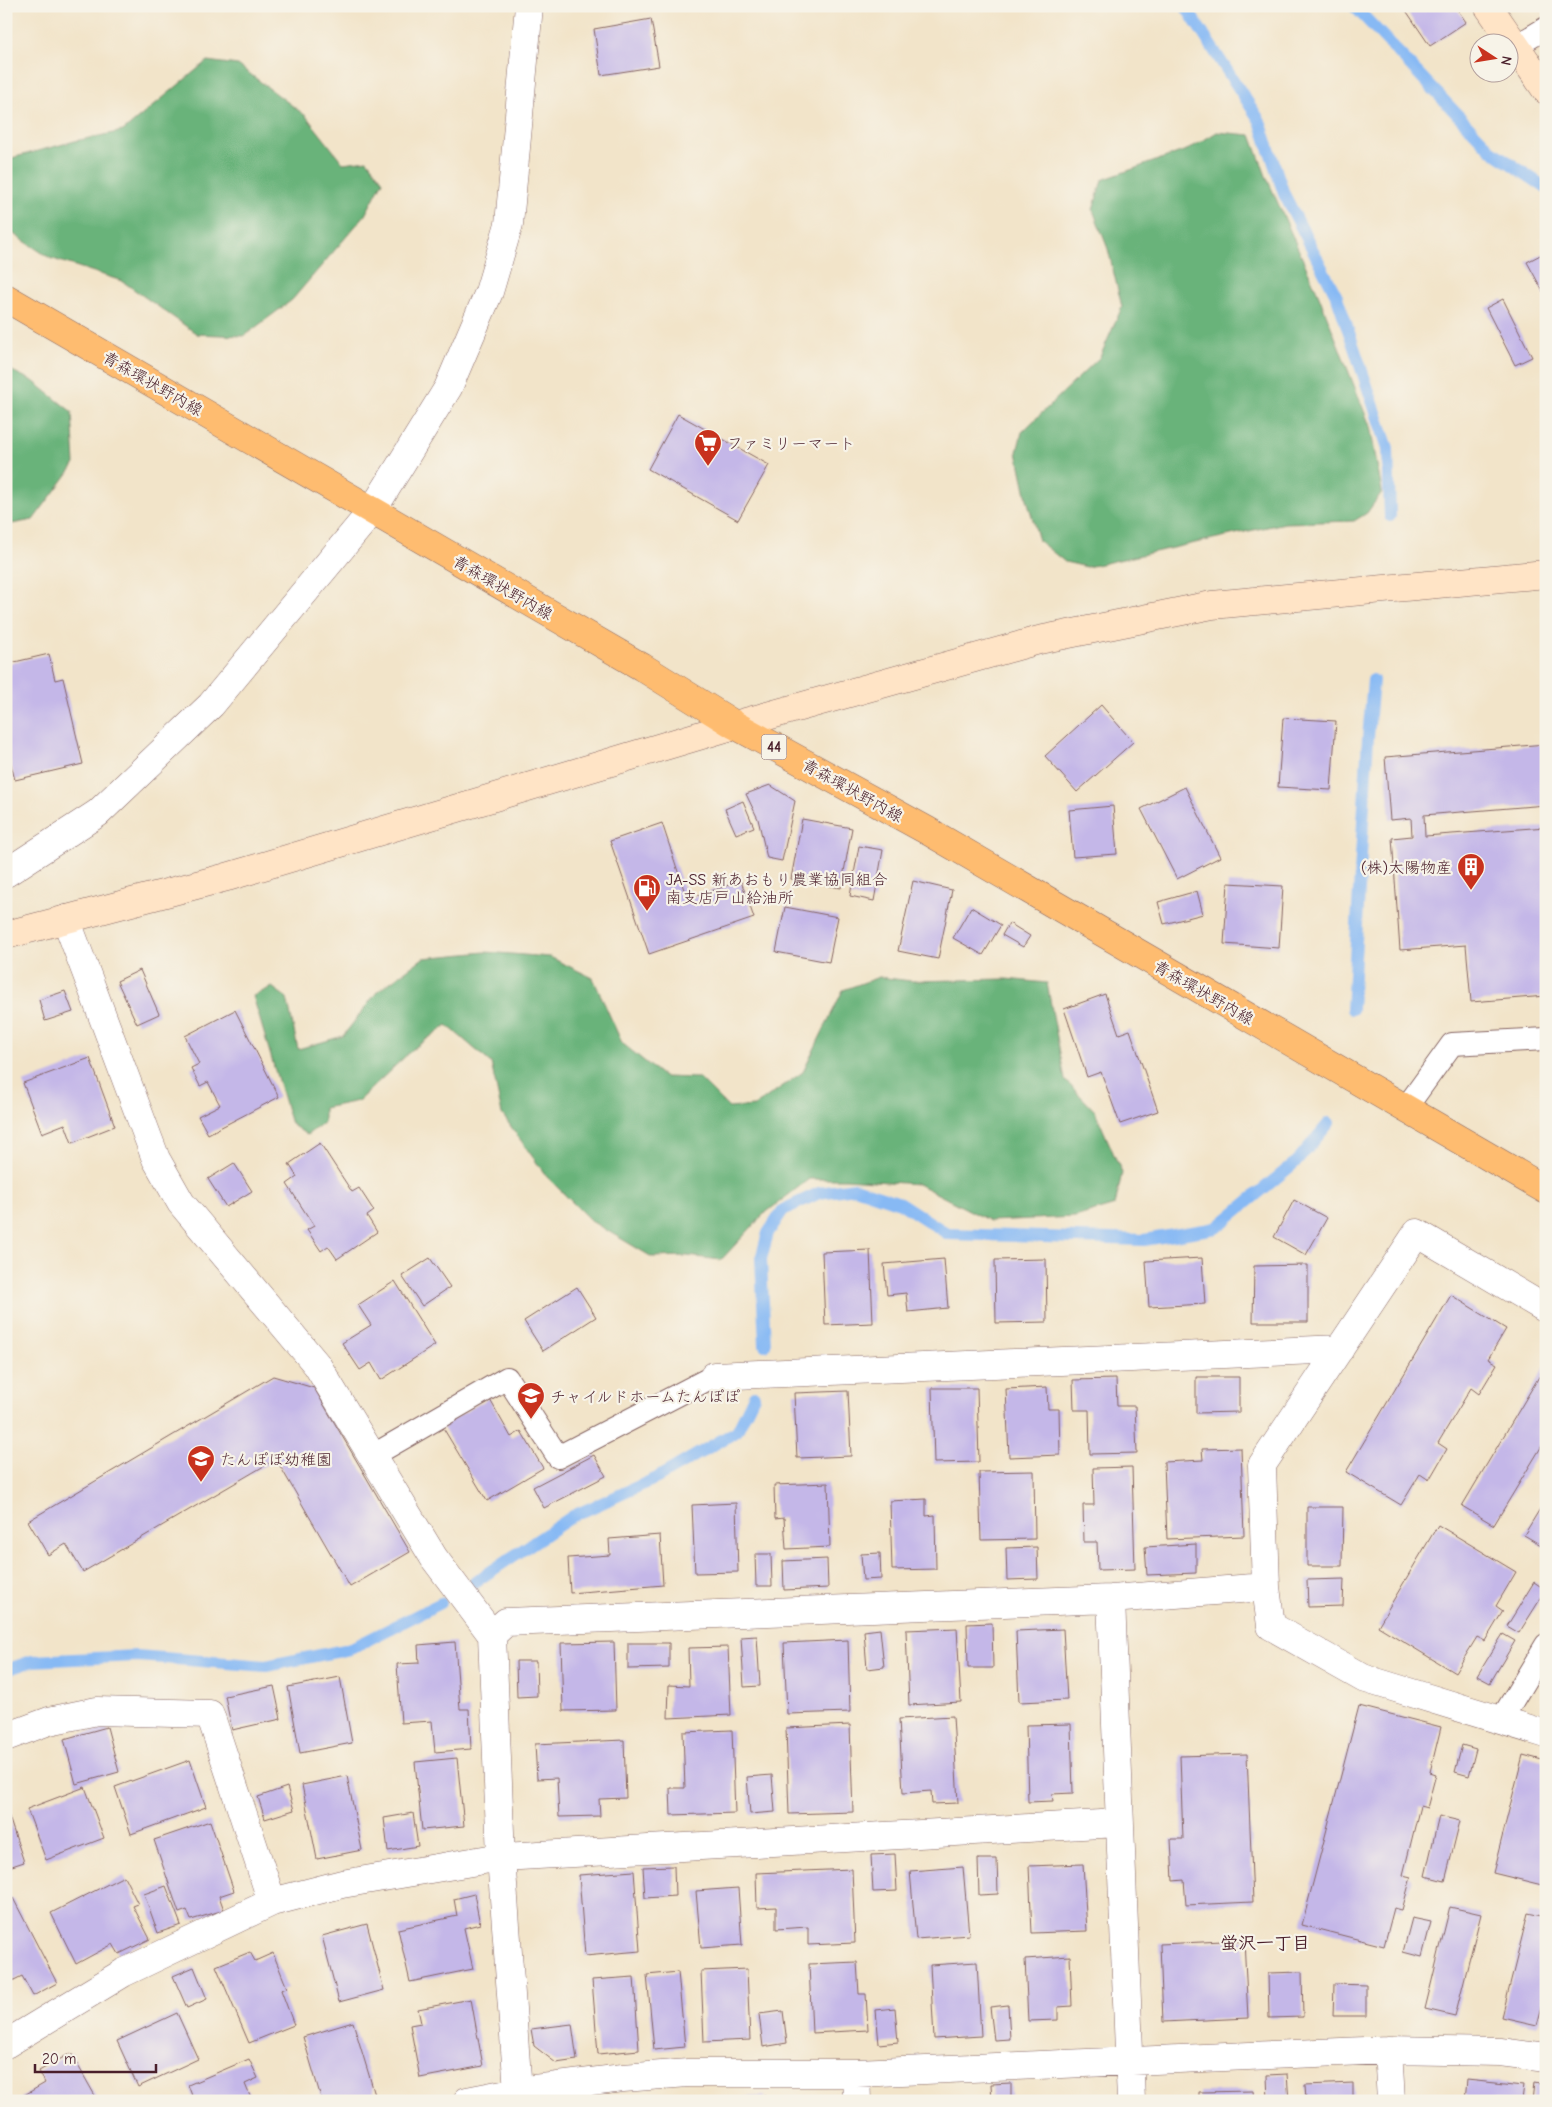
<svg xmlns="http://www.w3.org/2000/svg" width="1552" height="2107" font-family="'Comic Neue','Klee One',sans-serif">
  <style>
    .forest { fill: #69b37a; stroke: #5a6952 }
    .lines { fill: none; stroke-linecap: round; stroke-linejoin: round }
    .stream { stroke: #87b9f4; stroke-width: 12 }
    .building { fill: #c4b7e8 }
    .lane-casing { stroke: #856462; stroke-width: 24 }
    .street-casing { stroke: #856462; stroke-width: 29 }
    .secondary-casing { stroke: #856462; stroke-width: 29 }
    .primary-casing { stroke: #856462; stroke-width: 29 }
    .lane { stroke: #fff; stroke-width: 22 }
    .street { stroke: #fff; stroke-width: 28 }
    .secondary { stroke: #ffe4c6; stroke-width: 28 }
    .primary { stroke: #febc70; stroke-width: 28 }
    .labels { text-anchor: middle; stroke-width: 4.5; stroke-linejoin: round; paint-order: stroke }
    .shield { fill: #f7f3e8; stroke: #7e5f64; stroke-width: 1 }
    .shield-label { font-size: 15px; font-weight: bold; fill: #4a1f2b }
    .street-label { font-size: 16px; fill: #4a1f2b; stroke: #f7f3e8 }
    .poi-label { font-size: 16px; fill: #4a1f2b; stroke: #f7f3e8; text-anchor: start }
    .neighbourhood-label { font-size: 18px; font-weight: bold; fill: #4a1f2b; stroke: #f7f3e8 }
  </style>
  <rect width="100%" height="100%" fill="#f7f3e8"/>
  <filter id="ink" filterUnits="userSpaceOnUse"><feTurbulence type="fractalNoise" baseFrequency=".02" numOctaves="2"/><feDisplacementMap in="SourceGraphic" scale="10" xChannelSelector="R" yChannelSelector="G"/><feConvolveMatrix kernelMatrix="1 2 1 2 8 2 1 2 1" color-interpolation-filters="sRGB"/></filter>
  <filter id="wash" filterUnits="userSpaceOnUse"><feTurbulence type="fractalNoise" baseFrequency=".0096" numOctaves="4" result="noise"/><feDisplacementMap in="SourceGraphic" scale="20" xChannelSelector="R" yChannelSelector="G"/><feGaussianBlur stdDeviation="1.12" result="paint"/><feColorMatrix in="noise" values="0 0 0 0 0 0 0 0 0 0 0 0 0 0 0 0 0 1.4 0 .05"/><feComposite in="paint" operator="in"/></filter>
  <g filter="url(#wash)">
    <rect width="100%" height="100%" fill="#f2e4c9"/>
    <path class="forest" d="M207 61 238 65 306 116 343 163 367 160 383 181 365 215 292 300 244 336 197 334 122 281 50 258 6 229V164L8 159 75 141 123 131Z
      M1217 132 1251 135 1266 176 1319 296 1370 426 1382 492 1367 513 1354 521 1285 523 1087 567 1065 562 1039 541 1027 499 1017 452 1022 432 1100 357 1122 307 1108 249 1093 210 1102 180 1189 149Z
      M6 368 33 381 72 412 75 464 33 520 6 525Z
      M485 952 550 957 593 978 622 1043 664 1077 699 1078 729 1108 754 1106 803 1072 843 990 879 977 911 981 1006 979 1047 983 1065 1080 1095 1111 1122 1173 1115 1205 1075 1217 990 1221 918 1184 846 1179H809L764 1214 721 1260 687 1256 652 1257 591 1221 547 1177 502 1114 491 1063 447 1025 413 1049 358 1101 324 1108V1122L307 1135 291 1124 253 996 272 987 287 998 298 1049 343 1036 377 992 423 958Z"/>
    <g class="lines">
      <path class="stream" d="M1185 6 1260 121 1284 194 1337 297 1388 448 1390 516
        M1354 6 1492 151 1546 188
        M1352 1009 1368 738 1373 680
        M765 1345 761 1259 768 1233 783 1210 819 1193 855 1188 900 1203 948 1234 1144 1240 1216 1228 1297 1161 1329 1123
        M475 1582 573 1516 657 1478 737 1431 754 1396
        M6 1670 32 1661 137 1656 266 1666 350 1649 441 1603"/>
    </g>
    <g id="blocks">
      <path class="building" d="M1403 6H1455L1466 22 1430 46Z
        M651 19 659 66 601 75 594 29Z
        M1546 252V297L1527 262Z
        M1503 299 1532 357 1515 365 1486 308Z
        M678 414 769 465 738 520 648 469Z
        M49 654 55 680 63 678 83 764 15 780 6 745V664Z
        M1101 705 1133 742 1077 792 1045 756Z
        M1283 718 1336 721 1331 790 1278 787Z
        M1546 744V805L1424 815 1425 836 1546 827V996L1471 1002 1466 945 1400 950 1392 838 1412 836 1411 818 1390 820 1385 757Z
        M770 785 795 801 782 861 767 858 758 819 746 794Z
        M1185 787 1220 857 1177 879 1141 809Z
        M743 801 754 827 736 834 725 809Z
        M1113 806 1117 854 1073 857 1069 810Z
        M802 819 852 828 841 888 791 879Z
        M662 823 687 899 741 881 754 918 649 954 610 841Z
        M859 846 883 850 874 901 850 896Z
        M913 881 952 890 938 959 898 951Z
        M1228 883 1283 886 1279 948 1224 944Z
        M1197 891 1203 914 1164 924 1158 902Z
        M785 907 838 917 829 962 776 952Z
        M971 907 1001 925 983 955 953 938Z
        M1009 923 1030 936 1023 947 1002 935Z
        M140 970 159 1014 137 1024 117 981Z
        M65 991 73 1012 45 1021 39 1000Z
        M1105 994 1119 1034 1130 1030 1158 1111 1120 1124 1101 1072 1087 1077 1064 1009Z
        M235 1010 279 1097 208 1134 198 1116 220 1105 208 1082 200 1086 191 1068 199 1064 185 1036Z
        M90 1058 115 1126 72 1143 65 1124 42 1133 23 1083Z
        M320 1143 352 1192 359 1188 374 1211 367 1216 377 1232 337 1259 328 1246 321 1251 307 1230 314 1226 287 1184 297 1177 289 1164Z
        M234 1163 252 1191 226 1207 208 1179Z
        M1294 1200 1327 1218 1306 1255 1274 1237Z
        M870 1250 873 1323 825 1325 822 1252Z
        M430 1258 450 1287 422 1306 402 1276Z
        M1202 1258 1205 1304 1149 1307 1146 1261Z
        M944 1259 948 1308 908 1312 906 1293 887 1295 884 1264Z
        M1046 1259 1047 1322 996 1323 995 1260Z
        M1308 1265V1322H1253L1254 1266Z
        M395 1281 435 1345 381 1380 371 1363 360 1370 342 1343 371 1325 358 1305Z
        M577 1287 596 1317 543 1351 524 1321Z
        M1451 1295 1506 1329 1488 1359 1497 1364 1479 1394 1471 1388 1438 1443 1447 1449 1429 1480 1420 1474 1401 1505 1346 1472Z
        M1546 1365V1439L1494 1525 1462 1506Z
        M273 1376 314 1388 410 1552 350 1587 276 1459 83 1572 66 1544 48 1555 28 1521Z
        M1196 1377H1239V1412L1196 1413Z
        M1116 1379 1117 1406H1135L1137 1453 1090 1454 1089 1410H1074L1073 1380Z
        M1047 1387 1048 1409H1059L1060 1455 1009 1457 1006 1389Z
        M932 1388H977L979 1462 934 1463Z
        M848 1391 851 1456 797 1458 794 1393Z
        M489 1398 511 1437 521 1431 543 1468 487 1501 442 1426Z
        M1241 1448 1244 1536 1167 1539 1164 1462 1203 1460 1202 1449Z
        M594 1455 606 1476 544 1508 533 1487Z
        M1132 1467 1135 1569 1098 1570 1097 1542H1084L1083 1505H1094L1093 1468Z
        M1034 1471 1035 1539 981 1540 979 1472Z
        M828 1483 830 1547 786 1549 784 1518 775 1519 774 1485Z
        M926 1499V1516L935 1515 936 1569 892 1570 890 1501Z
        M1546 1499V1548L1524 1535Z
        M736 1503 738 1572 695 1573 692 1505Z
        M1307 1507H1343L1342 1566H1307Z
        M1438 1525 1516 1572 1496 1606 1503 1611 1485 1641 1477 1637 1455 1673 1378 1626Z
        M660 1535 663 1585 570 1593 568 1558 610 1555 609 1539Z
        M1196 1544V1573L1147 1575 1145 1547Z
        M1037 1547 1038 1579 1007 1580 1006 1548Z
        M880 1553 881 1579 863 1580 861 1554Z
        M755 1554H771L772 1586H756Z
        M827 1559 828 1588 784 1590 783 1561Z
        M1344 1579 1343 1606 1308 1607 1307 1580Z
        M1534 1582 1546 1590 1519 1633 1507 1626Z
        M992 1623 993 1668H968L967 1624Z
        M957 1628 961 1702 909 1705 906 1630Z
        M880 1629 884 1667 867 1669 864 1631Z
        M1063 1629 1067 1700 1019 1702 1016 1631Z
        M1503 1634 1515 1641 1490 1683 1477 1676Z
        M757 1636 760 1686 744 1687 741 1637Z
        M848 1640 850 1712 787 1714 784 1643Z
        M455 1642 460 1709H469L471 1749 435 1752 432 1721 401 1723 397 1664 419 1663 418 1645Z
        M614 1642 616 1710 563 1711 561 1643Z
        M628 1643H669V1668L628 1669Z
        M728 1647 731 1715 668 1718 669 1685 689 1686 688 1648Z
        M516 1661H536L537 1696 517 1697Z
        M340 1677 352 1743 300 1753 288 1687Z
        M274 1686 281 1719 232 1730 225 1696Z
        M1359 1706 1441 1727 1430 1772 1436 1774 1427 1808 1420 1806 1403 1875 1411 1877 1402 1910 1394 1908 1384 1946 1302 1925Z
        M953 1716 958 1803 932 1804 931 1791 903 1793 899 1719Z
        M1071 1724 1073 1793 1052 1794 1053 1801 1028 1802 1026 1725Z
        M850 1725 853 1812 789 1814 786 1728Z
        M107 1727 119 1772 76 1784 64 1739Z
        M732 1730 735 1813 671 1815 670 1788H685L683 1732Z
        M624 1740 626 1798 599 1799 600 1816 559 1817 557 1778 537 1779 535 1744Z
        M1462 1745 1476 1749 1469 1776 1455 1772Z
        M1247 1754 1253 1902 1186 1905 1184 1880 1173 1881 1171 1839H1183L1180 1756Z
        M1523 1755 1546 1761V1886L1493 1873Z
        M457 1758 464 1826 422 1830 415 1762Z
        M190 1760 206 1807 131 1834 115 1787Z
        M772 1775 775 1812 750 1814 747 1777Z
        M347 1776 362 1850 317 1859 302 1785Z
        M85 1787 104 1838 46 1860 27 1809Z
        M287 1787 294 1810 265 1819 258 1797Z
        M6 1808 24 1862 6 1868Z
        M413 1813 418 1846 388 1851 384 1818Z
        M1439 1816 1460 1821 1445 1881 1425 1876Z
        M210 1821 234 1891 219 1896 224 1910 191 1920 187 1910 179 1913 154 1840Z
        M895 1854 897 1891 873 1892 871 1855Z
        M978 1859H997L998 1894 979 1895Z
        M1083 1864 1087 1931 1032 1933 1029 1866Z
        M674 1866 675 1896 645 1898 643 1867Z
        M963 1867 969 1935 916 1939 910 1871Z
        M852 1869 855 1943 808 1945V1927L776 1929V1907L757 1908 756 1873Z
        M634 1871 640 1951 585 1956 579 1875Z
        M124 1876 138 1904 133 1906 150 1939 119 1954 113 1944 76 1964 51 1913Z
        M166 1886 181 1925 158 1933 144 1894Z
        M738 1888 742 1945 701 1948 696 1891Z
        M474 1894 480 1924 464 1928 473 1969 410 1982 398 1929 457 1916 454 1899Z
        M13 1898 57 1983 33 1996 22 1976 6 1984V1901Z
        M1450 1907 1481 1914 1455 2016 1425 2009Z
        M1528 1913 1546 1917V1992L1537 2025 1502 2017Z
        M1412 1918 1431 1922 1422 1957 1403 1952Z
        M367 1924 384 1990 339 2002 322 1936Z
        M1244 1940 1248 2018 1163 2022 1160 1944Z
        M250 1952 255 1961 273 1953 287 1988 281 1990 294 2025 249 2043 216 1966Z
        M1070 1956 1072 2006 1058 2007V2020L1028 2021 1025 1959Z
        M857 1962 859 1994H866L868 2030 812 2033 809 1964Z
        M977 1962 981 2036 934 2039 930 1965Z
        M194 1967 207 1999 187 2008 173 1976Z
        M747 1969 750 2040 704 2042 701 1971Z
        M678 1972 685 2047 654 2050 647 1975Z
        M1302 1972 1303 2017 1269 2018 1268 1973Z
        M634 1977 639 2050 598 2054 592 1980Z
        M1334 1984 1366 1985V2016H1333Z
        M471 1999 483 2066 420 2078 410 2025 421 2023 418 2009Z
        M1008 2005 1010 2039 994 2040 990 2007Z
        M895 2008 898 2042 879 2044 876 2010Z
        M783 2011 787 2043 763 2047 759 2014Z
        M177 2013 198 2059 138 2087 117 2041Z
        M353 2022 375 2095 356 2101H322L303 2037Z
        M572 2024 577 2060 556 2063 534 2046 531 2029Z
        M71 2053 98 2101H23L21 2097 45 2083 39 2071Z
        M249 2059 258 2078 245 2084 252 2101H194L188 2085Z
        M1287 2074 1289 2101H1268L1267 2075Z
        M1467 2080 1524 2086 1522 2101H1465Z
        M1011 2083V2101H992L991 2084Z
        M1353 2083V2101H1306L1305 2085Z
        M1534 2083 1546 2085V2101H1532Z
        M6 2089 14 2101H6Z
        M1253 2091 1254 2101H1199V2092Z
        M765 2096V2101H745V2097Z"/>
    </g>
  </g>
  <g filter="url(#ink)">
    <use href="#blocks" fill-opacity="0" stroke="#856462" stroke-width="1"/>
    <g class="lines">
      <defs>
        <path id="lane" d="M1516 46 1546 28
          M1405 1109 1452 1044 1546 1039
          M372 1456 507 1378 558 1457 714 1376
          M1501 1720 1546 1645"/>
        <path id="street" d="M6 873 98 813 211 705 372 511 448 388 489 292 509 224 529 6
          M66 919 156 1159 181 1203 317 1365 434 1558 492 1635
          M714 1376 1340 1349
          M1266 1587 1271 1626 1363 1678 1546 1734
          M1111 1599 1131 2101
          M6 1737 49 1721 97 1711 210 1714 272 1902
          M6 2044 123 1973 272 1902 342 1884 501 1857 1119 1823
          M1388 2050 1391 2101
          M856 2073 857 2101
          M518 2091 501 1857 492 1635 506 1622 1111 1599 1266 1587 1262 1465 1417 1233 1546 1309
          M467 2101 518 2091 623 2078 688 2073H856L1388 2050 1500 2052 1546 2058"/>
        <path id="secondary" d="M1488 6 1546 90
          M6 935 227 877 735 725 1039 640 1212 605 1546 574"/>
        <path id="primary" d="M6 298 642 667 735 725 928 831 1546 1190"/>
      </defs>
      <use href="#lane" class="lane-casing"/>
      <use href="#street" class="street-casing"/>
      <use href="#secondary" class="secondary-casing"/>
      <use href="#primary" class="primary-casing"/>
      <use href="#lane" class="lane"/>
      <use href="#street" class="street"/>
      <use href="#secondary" class="secondary"/>
      <use href="#primary" class="primary"/>
    </g>
  </g>
  <defs>
    <symbol id="supermarket-pin" viewBox="-11 -11 22 30"><path d="M0 17L-7.5 6A9.5 9.5 0 1 1 7.5 6Z" fill="#c8321e" stroke="#f7f3e8"/><path d="M-6-5.5h2.5l.6 2H6L4.5 2H-2.5L-4.4-4H-6ZM-1.5 3.2a1.3 1.3 0 1 0 .1 0ZM3 3.2a1.3 1.3 0 1 0 .1 0Z" fill="#fff"/></symbol>
    <symbol id="building-pin" viewBox="-11 -11 22 30"><path d="M0 17L-7.5 6A9.5 9.5 0 1 1 7.5 6Z" fill="#c8321e" stroke="#f7f3e8"/><path d="M-4-6H4V6H1V3H-1V6H-4ZM-2.5-4.3h1.7v1.8h-1.7ZM.8-4.3h1.7v1.8H.8ZM-2.5-1h1.7V.8h-1.7ZM.8-1h1.7V.8H.8Z" fill="#fff"/></symbol>
    <symbol id="fuel-pin" viewBox="-11 -11 22 30"><path d="M0 17L-7.5 6A9.5 9.5 0 1 1 7.5 6Z" fill="#c8321e" stroke="#f7f3e8"/><path d="M-5.5-6h7V0h2V4h1.3V-2.5L3-4.5l.8-.8L6-3V5H2.5V1h-1V6h-7ZM-4.2-4.7v3.2H.2V-4.7Z" fill="#fff"/></symbol>
    <symbol id="school-pin" viewBox="-11 -11 22 30"><path d="M0 17L-7.5 6A9.5 9.5 0 1 1 7.5 6Z" fill="#c8321e" stroke="#f7f3e8"/><path d="M0-5L7-2L0 1L-7-2ZM-4 1L0 2.5L4 1V4Q0 6-4 4Z" fill="#fff"/></symbol>
  </defs>
  <g fill-rule="evenodd">
    <use href="#supermarket-pin" x="692" y="427" width="32" height="43"/>
    <use href="#building-pin" x="1455" y="851" width="32" height="43"/>
    <use href="#fuel-pin" x="631" y="872" width="32" height="43"/>
    <use href="#school-pin" x="515" y="1380" width="32" height="43"/>
    <use href="#school-pin" x="185" y="1443" width="32" height="43"/>
  </g>
  <g class="labels">
    <rect class="shield" x="761.5" y="734.5" width="25" height="25" rx="4"/>
    <g class="shield-label">
      <text x="774" y="752">44</text>
    </g>
    <g class="street-label">
      <text transform="translate(153 383) rotate(30)" y="6">青森環状野内線</text>
      <text transform="translate(503 587) rotate(30)" y="6">青森環状野内線</text>
      <text transform="translate(853 790) rotate(29)" y="6">青森環状野内線</text>
      <text transform="translate(1204 992) rotate(30)" y="6">青森環状野内線</text>
    </g>
    <g class="poi-label">
      <text x="727" y="449">ファミリーマート</text>
      <text x="1452" y="873" text-anchor="end">(株)太陽物産</text>
      <text x="666" y="885">JA-SS 新あおもり農業協同組合<tspan x="666" dy="18">南支店戸山給油所</tspan></text>
      <text x="550" y="1402">チャイルドホームたんぽぽ</text>
      <text x="220" y="1465">たんぽぽ幼稚園</text>
    </g>
    <g class="neighbourhood-label">
      <text x="1265" y="1949">蛍沢一丁目</text>
    </g>
  </g>
  <rect width="1552" height="2107" fill="none" stroke="#f7f3e8" stroke-width="25"/>
  <g transform="translate(1494 58) rotate(102)"><circle r="24" fill="#f7f3e8" stroke="#b29e9c"/>
  <path d="M0-4L9 19L0 12L-9 19Z" fill="#c8321e"/>
  <text y="-8" font-size="14" font-weight="bold" text-anchor="middle" fill="#4a1f2b">N</text>
  </g>
  <path d="M35 2064v8h121v-8" fill="none" stroke="#4a1f2b" stroke-width="2.5"/>
  <text x="42" y="2064" font-size="15" fill="#4a1f2b" stroke="#f7f3e8" stroke-width="4" paint-order="stroke">20 m</text>
</svg>
